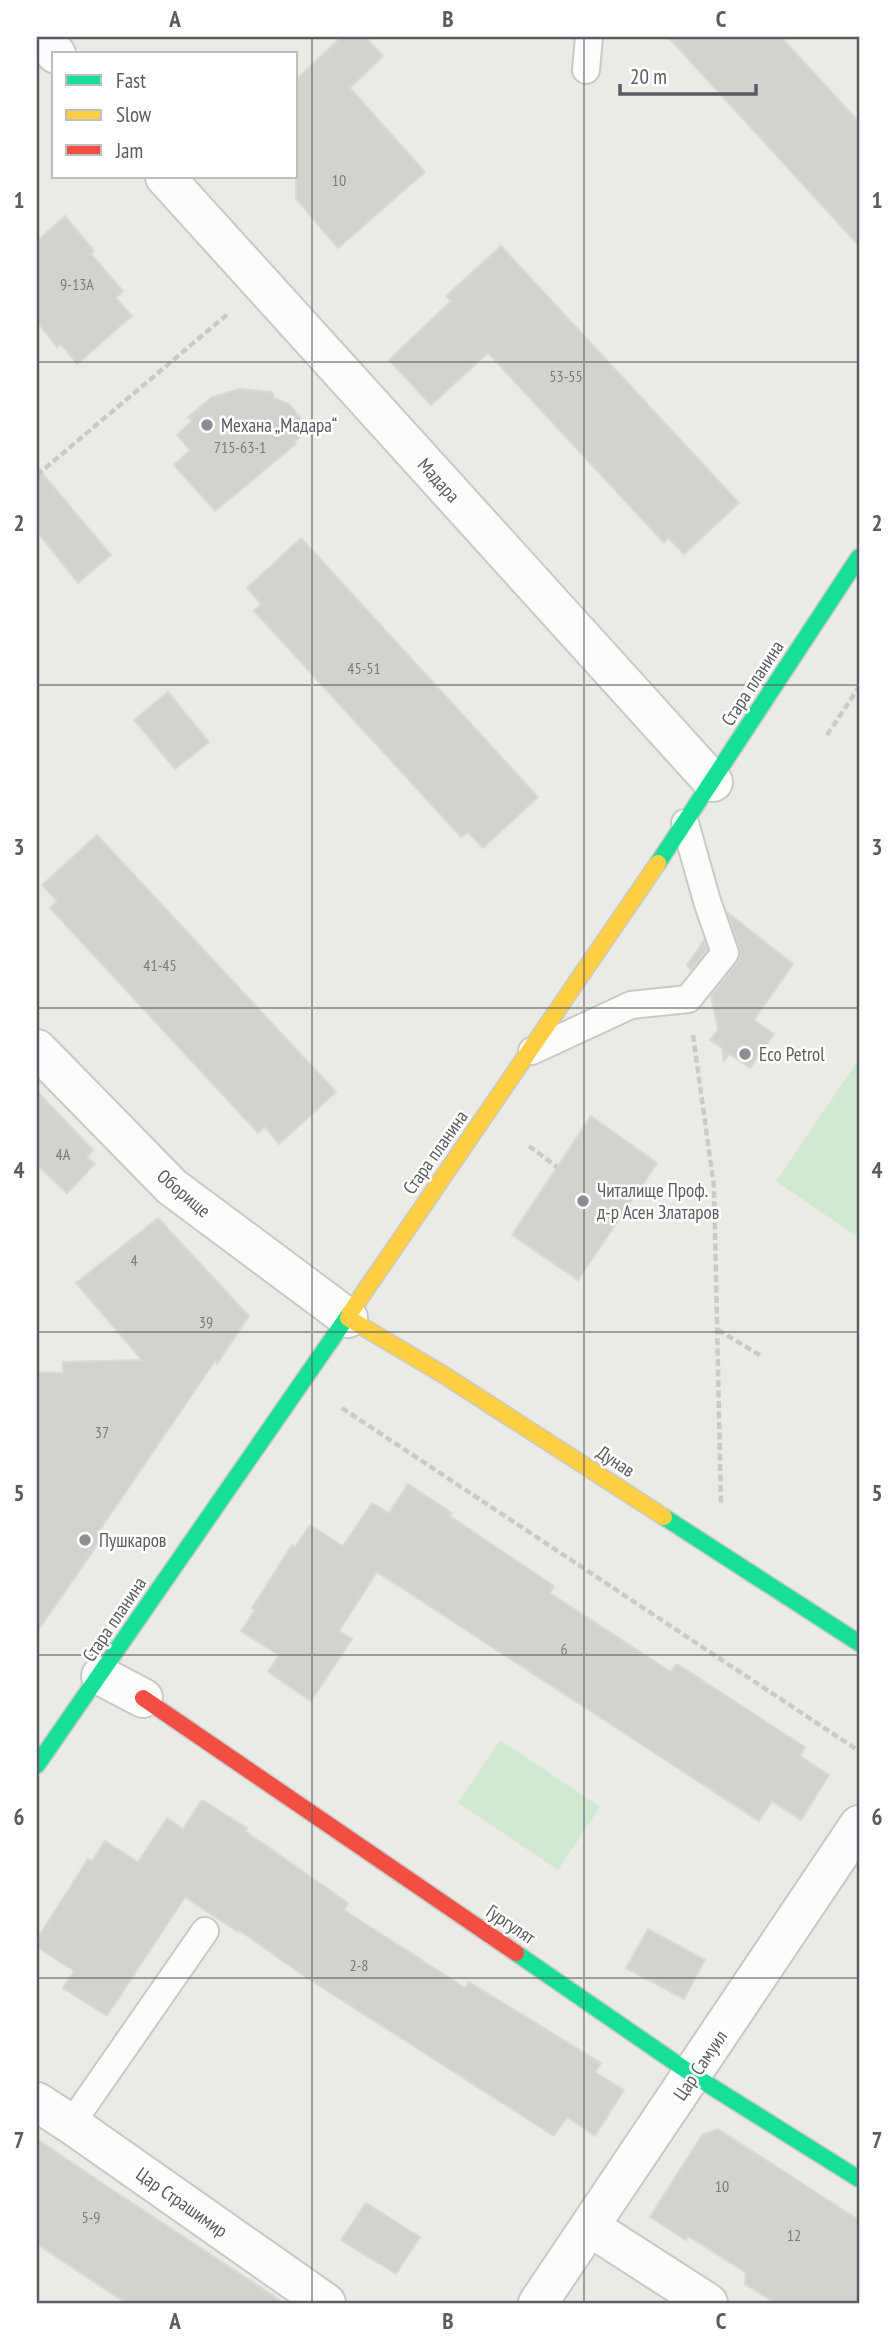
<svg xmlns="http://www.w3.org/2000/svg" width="896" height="2340" font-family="'PT Sans Narrow',sans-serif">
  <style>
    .green { fill: #d1e9d3 }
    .building { fill: #d3d2cf; stroke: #dadad4; stroke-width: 2 }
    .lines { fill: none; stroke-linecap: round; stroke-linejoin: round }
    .lane-casing { stroke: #c9c9c8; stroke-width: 30 }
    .street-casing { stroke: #c9c9c8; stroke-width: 42 }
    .fast-casing { stroke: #c8c9c9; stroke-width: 19 }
    .slow-casing { stroke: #c8c9c9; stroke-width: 19 }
    .jam-casing { stroke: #c8c9c9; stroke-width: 19 }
    .path { stroke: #c7cccb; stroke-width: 4.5; stroke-dasharray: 7 3.5; stroke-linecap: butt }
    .lane { stroke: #fcfcfb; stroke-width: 26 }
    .street { stroke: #fcfcfb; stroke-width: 38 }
    .fast { stroke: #16e098; stroke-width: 16 }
    .slow { stroke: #ffcf43; stroke-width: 16 }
    .jam { stroke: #f24e42; stroke-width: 16 }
    .grid { fill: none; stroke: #5a5c64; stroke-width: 2; stroke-opacity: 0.55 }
    .poi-dot { fill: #8d8e91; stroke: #fff; stroke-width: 2.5 }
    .labels { text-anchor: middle; stroke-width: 5; stroke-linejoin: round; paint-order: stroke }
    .number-label { font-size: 16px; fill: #7a7b80 }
    .poi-label { font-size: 19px; fill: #5a5c64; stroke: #fff; text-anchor: start }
    .street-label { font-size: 19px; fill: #5a5c64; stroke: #fff }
    .neatline { fill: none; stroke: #5a5c64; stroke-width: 2.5 }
    .grid-label { font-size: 23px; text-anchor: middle; font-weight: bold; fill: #5a5c64 }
  </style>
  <rect width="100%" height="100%" fill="#ebebe5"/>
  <path class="green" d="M859 1059V1238L776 1181Z
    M500 1740 600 1807 558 1870 458 1803Z"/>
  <path class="building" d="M341 37H365L383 56 350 88 425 172 338 248 296 199V80Z
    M668 37H781L859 122V246Z
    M65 216 94 251 91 254 123 291 116 298 132 316 77 364 61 344 57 347 37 322V241Z
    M501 246 739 503 684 554 668 538 664 543 488 353 431 405 389 360 451 301 446 296Z
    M239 389 272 392 274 398 289 404 310 429 294 442 296 444 215 511 174 465 190 450 177 435 192 421 188 417 212 397Z
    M37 467 111 555 78 583 37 532Z
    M301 538 538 797 483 848 468 832 461 837 254 611 261 604 247 588Z
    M168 692 209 742 175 769 134 720Z
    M97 835 336 1092 279 1144 265 1127 258 1133 50 908 57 901 42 885Z
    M728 913 793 964 754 1020 774 1034 750 1068 729 1054 724 1061 722 1048 710 1040 718 1030 711 996 737 963 741 955Z
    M704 940 707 950 691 970 687 965Z
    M37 1091 93 1150 87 1157 95 1164 67 1193 37 1165Z
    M591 1116 657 1163 578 1280 512 1235Z
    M158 1218 249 1316 217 1364 215 1361 99 1531 104 1535 37 1632V1372L63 1373V1362L142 1360 76 1283Z
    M408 1484 452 1513 450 1516 554 1586 550 1593 671 1672 677 1664 805 1747 800 1756 829 1775 801 1820 772 1801 759 1821 377 1572 339 1631 352 1639 311 1701 268 1672 279 1655 241 1631 255 1610 252 1608 292 1545 295 1547 310 1525 343 1546 372 1503 389 1513Z
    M202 1800 247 1828 245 1831 348 1903 344 1910 465 1988 469 1982 601 2063 595 2072 624 2090 595 2136 567 2117 554 2136 301 1974 239 1930 238 1932 185 1897 107 2016 63 1988 74 1971 37 1947V1939L88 1859 92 1861 105 1841 138 1862 167 1818 183 1829Z
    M648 1929 705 1960 684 1999 626 1968Z
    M718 2129 859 2220V2303H775L745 2284 746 2273 688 2236 686 2240 650 2217 702 2135Z
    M37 2139 111 2189 284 2303H126L37 2244Z
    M366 2203 420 2237 396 2274 341 2240Z"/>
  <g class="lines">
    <defs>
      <path id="lane" d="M586 70 589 37
        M532 1051 631 1005 688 999 725 953 707 901 685 823
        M71 2124 205 1931"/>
      <path id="street" d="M40 37 56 54
        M165 177 713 782
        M37 1049 172 1187 348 1318
        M101 1676 143 1698
        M37 2102 71 2124 326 2303
        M590 2227 708 2303
        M538 2303 859 1825"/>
      <path id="fast" d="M658 863 859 557
        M664 1517 859 1643
        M37 1765 350 1313
        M516 1953 693 2075 859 2179"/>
      <path id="slow" d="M350 1313 658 863
        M348 1318 444 1375 664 1517"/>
      <path id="jam" d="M143 1698 516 1953"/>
    </defs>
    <use href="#lane" class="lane-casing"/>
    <use href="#street" class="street-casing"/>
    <use href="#fast" class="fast-casing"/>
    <use href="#slow" class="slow-casing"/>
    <use href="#jam" class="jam-casing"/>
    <path class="path" d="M37 475 229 313
      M827 735 859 687
      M693 1035 714 1187 721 1504
      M529 1146 557 1167
      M718 1330 763 1357
      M342 1408 859 1751"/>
    <use href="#lane" class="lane"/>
    <use href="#street" class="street"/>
    <use href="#fast" class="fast"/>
    <use href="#slow" class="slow"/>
    <use href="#jam" class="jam"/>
  </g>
  <path class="grid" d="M312 37V2303M584 37V2303M37 362H859M37 685H859M37 1008H859M37 1332H859M37 1655H859M37 1978H859"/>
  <g class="poi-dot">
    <circle cx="207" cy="425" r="7"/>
    <circle cx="745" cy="1054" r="7"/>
    <circle cx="583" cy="1201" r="7"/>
    <circle cx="85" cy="1540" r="7"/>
  </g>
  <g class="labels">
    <g class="number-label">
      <text x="339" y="186">10</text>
      <text x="77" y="290">9-13А</text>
      <text x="566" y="382">53-55</text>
      <text x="240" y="453">715-63-1</text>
      <text x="364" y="674">45-51</text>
      <text x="160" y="971">41-45</text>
      <text x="63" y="1160">4А</text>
      <text x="134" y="1266">4</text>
      <text x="206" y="1328">39</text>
      <text x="102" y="1438">37</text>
      <text x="564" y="1655">6</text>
      <text x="359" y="1971">2-8</text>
      <text x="722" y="2192">10</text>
      <text x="91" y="2223">5-9</text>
      <text x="794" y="2241">12</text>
    </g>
    <g class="poi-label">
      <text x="221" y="432">Механа „Мадара“</text>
      <text x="759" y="1061">Eco Petrol</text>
      <text x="597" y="1197">Читалище Проф.<tspan x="597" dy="22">д-р Асен Златаров</tspan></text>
      <text x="99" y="1547">Пушкаров</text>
    </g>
    <g class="street-label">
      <text transform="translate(439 480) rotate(48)" y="7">Мадара</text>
      <text transform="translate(752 683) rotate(-57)" y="7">Стара планина</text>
      <text transform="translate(435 1152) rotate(-55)" y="7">Стара планина</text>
      <text transform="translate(184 1193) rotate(40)" y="7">Оборище</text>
      <text transform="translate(616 1461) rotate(33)" y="7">Дунав</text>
      <text transform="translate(114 1619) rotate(-56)" y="7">Стара планина</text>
      <text transform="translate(511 1924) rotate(34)" y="7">Гургулят</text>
      <text transform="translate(700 2065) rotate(-56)" y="7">Цар Самуил</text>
      <text transform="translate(182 2202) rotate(35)" y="7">Цар Страшимир</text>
    </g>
  </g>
  <rect width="896" height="2340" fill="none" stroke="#ffffff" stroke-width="77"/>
  <rect x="52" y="52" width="245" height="126" fill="#ffffff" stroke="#bdbec1" stroke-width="2"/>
  <rect x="66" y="75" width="35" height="10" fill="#16e098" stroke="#bdbec1" stroke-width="2"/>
  <text x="116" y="88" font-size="21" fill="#5a5c64">Fast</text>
  <rect x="66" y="110" width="35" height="10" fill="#ffcf43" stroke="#bdbec1" stroke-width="2"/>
  <text x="116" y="122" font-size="21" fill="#5a5c64">Slow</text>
  <rect x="66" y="145" width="35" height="10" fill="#f24e42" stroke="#bdbec1" stroke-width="2"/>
  <text x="116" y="158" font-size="21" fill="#5a5c64">Jam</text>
  <path d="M620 84v10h136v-10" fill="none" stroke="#5a5c64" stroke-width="3.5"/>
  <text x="630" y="84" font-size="21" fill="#5a5c64" stroke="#ffffff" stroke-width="5" paint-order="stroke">20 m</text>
  <rect x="38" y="38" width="820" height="2264" class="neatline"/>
  <g class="grid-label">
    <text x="175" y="27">A</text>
    <text x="448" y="27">B</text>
    <text x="721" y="27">C</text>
    <text x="19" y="208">1</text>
    <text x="877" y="208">1</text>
    <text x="19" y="531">2</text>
    <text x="877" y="531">2</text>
    <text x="19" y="855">3</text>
    <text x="877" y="855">3</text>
    <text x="19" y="1178">4</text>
    <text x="877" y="1178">4</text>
    <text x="19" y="1501">5</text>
    <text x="877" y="1501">5</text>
    <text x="19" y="1825">6</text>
    <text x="877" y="1825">6</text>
    <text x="19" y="2148">7</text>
    <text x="877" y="2148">7</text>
    <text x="175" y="2329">A</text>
    <text x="448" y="2329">B</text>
    <text x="721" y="2329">C</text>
  </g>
</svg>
